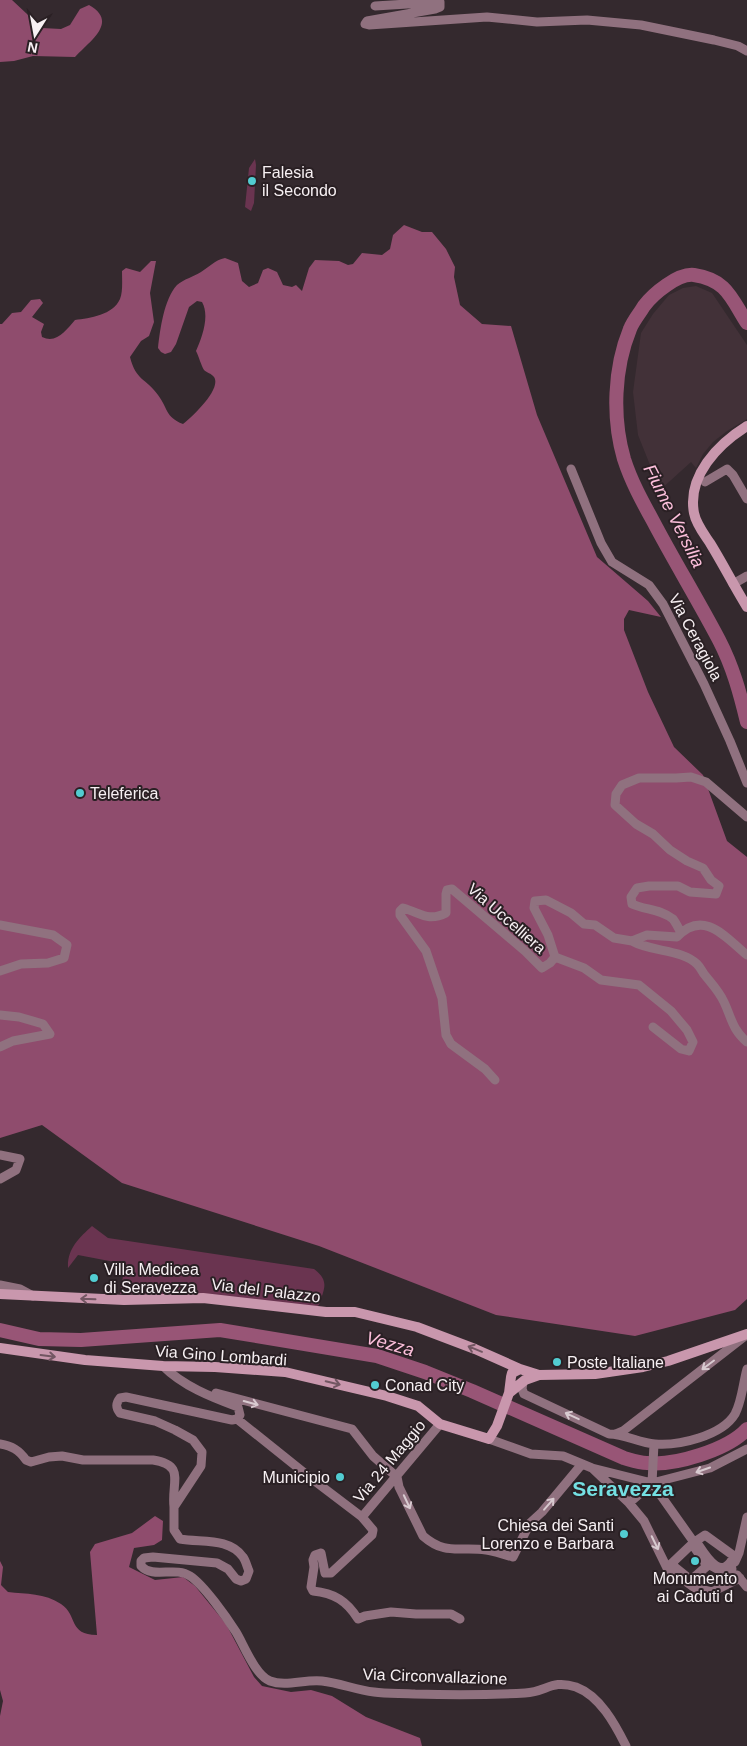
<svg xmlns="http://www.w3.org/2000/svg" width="747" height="1746" font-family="Helvetica,sans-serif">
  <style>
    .built { fill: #423138 }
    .green { fill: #6a3450 }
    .forest { fill: #8f4c6d }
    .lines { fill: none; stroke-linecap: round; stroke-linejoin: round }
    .river { stroke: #985576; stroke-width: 14 }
    .street { stroke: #90717f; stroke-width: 9 }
    .secondary { stroke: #c997ad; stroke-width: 10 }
    .oneway { stroke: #725662 }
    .oneway2 { stroke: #d8cad0 }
    .poi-dot { fill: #52ccd1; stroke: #2a2024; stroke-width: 2 }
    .labels { text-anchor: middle; stroke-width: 4; stroke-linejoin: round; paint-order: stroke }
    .poi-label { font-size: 16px; fill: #f7f0f3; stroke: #2a2024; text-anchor: start }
    .street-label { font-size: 16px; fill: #f7f0f3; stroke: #2a2024 }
    .water-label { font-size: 18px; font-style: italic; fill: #fdc0dc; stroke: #2a2024 }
    .district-label { font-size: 21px; font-weight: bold; fill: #74e0e3; stroke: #2a2024 }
  </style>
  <rect width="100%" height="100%" fill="#34292e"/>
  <path class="built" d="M696 286 712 293 747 345V419L727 431 713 442 703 454 696 468 691 462 660 490 638 435 633 392 641 333 653 314 669 295 683 288Z"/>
  <path class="green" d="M255 159 256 165 254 203 251 211 245 207 249 168Z
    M92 1226 108 1238 314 1269C330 1281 324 1289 319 1305L316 1307 201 1294H120L125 1264 78 1255 68 1268C67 1249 79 1238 92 1226Z"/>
  <path class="forest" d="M0 0H12L42 28 61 29 70 25 80 9 89 5C119 22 90 41 75 57L33 56 14 61 0 62Z
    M404 225 422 232H432L446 249 455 267 454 277 460 305 482 324 511 326 537 415 597 557 648 601 661 617 629 610 624 619V630L648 692 674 747 703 775 727 841 747 857V1299L735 1310 635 1336 496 1315 319 1246 122 1183 42 1125 0 1138V324H2L12 313 21 312 31 300 40 299 43 303 32 317 44 324 41 332 42 337C57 344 66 330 75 320 90 318 113 315 120 299 123 292 122 280 122 271L126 268 140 272 151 261H156L150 293 154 322 149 336 141 341 130 357C136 381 146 378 158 395 168 408 165 417 183 424 192 417 222 389 214 377 211 373 207 373 204 370 201 365 199 357 196 351 202 337 210 316 202 302L197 301 189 307 176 344 171 352 165 354 161 352 158 348C160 330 164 299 177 285 184 279 193 277 201 272 209 267 215 260 225 258L238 263 242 281 249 287 258 283 263 270 268 268 277 272 283 285 292 287 296 285 302 291 309 268 315 260 339 261 348 265 353 264 362 253 382 255 390 249 393 235Z
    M155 1516 163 1521 162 1540 154 1545 134 1548 129 1567 155 1580 183 1577 195 1586 226 1624 254 1677 262 1686 291 1692 311 1690 332 1696 366 1717 420 1738 422 1746H0V1716L3 1701 0 1690V1561L3 1567 1 1585 8 1592C26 1594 45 1593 61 1604 78 1615 68 1635 97 1635L90 1552 95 1544 132 1533Z"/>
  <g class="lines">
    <path class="river" d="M747 323C731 298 727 280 694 275 678 273 653 294 644 306 640 313 633 321 630 329 614 368 612 418 624 459 631 481 642 501 653 521 674 561 698 600 719 640 733 667 740 693 747 722
      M0 1330 39 1339 81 1340 220 1330 377 1356 425 1372 472 1391 624 1458C631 1460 639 1463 647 1463 674 1466 728 1450 747 1429"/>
    <path class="street" d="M375 6 440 2V7L435 9 367 21 365 24 369 25 487 17 537 22 587 20 641 25 714 40 738 46 747 51
      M571 469 601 543 612 562 649 585 663 604 704 684 730 741 747 783
      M705 482 727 469 733 475 747 499
      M733 584 747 576
      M0 925 53 935 67 945 64 958 48 963 21 964 0 971
      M681 933C679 929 676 923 673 919 661 909 645 910 632 904L631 897 637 888 649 886H678L690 892 716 894 719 886 711 880 703 868 687 861 670 850 653 834 636 824 615 805 616 794 622 785 639 778H676L691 777 706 782 747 817
      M632 941C651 952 682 949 697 964 700 967 702 971 704 974 711 983 719 991 724 1002 732 1019 732 1029 747 1042
      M555 957 548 935 534 908 535 901 546 900 571 913 584 924 595 925 614 938 632 941 647 935 677 937C704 908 727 939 747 955
      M555 957 584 968 601 980 639 985 671 1011 687 1030 693 1042 689 1051 681 1049 653 1027
      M0 1015 19 1017 43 1024 50 1034 13 1041 0 1047
      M495 1080 485 1069 451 1044 446 1035 442 998 426 951 400 915V911L403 908C421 913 428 922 446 913V894L447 890 452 889 525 951 542 968 550 963 555 957
      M0 1155 20 1159 16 1170 0 1179
      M0 1285 20 1289 33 1296
      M163 1366C183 1386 211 1397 238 1407L240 1415 237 1419 232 1420 126 1397 120 1398C116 1403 115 1407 120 1413L155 1421 175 1430 193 1440 202 1452 201 1466 174 1507V1530L180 1539C201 1543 229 1537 243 1557 246 1561 247 1567 249 1571L246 1579 241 1581 236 1579 228 1569 217 1563 153 1557 144 1558 141 1561V1566C153 1579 175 1566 190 1576 204 1585 227 1618 236 1632 244 1645 255 1675 270 1681 286 1687 305 1679 322 1681 340 1683 356 1690 374 1692 387 1694 402 1693 415 1694 452 1695 488 1695 525 1693 547 1692 551 1679 576 1687 600 1696 615 1724 626 1746
      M523 1382 522 1389 524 1394 609 1434C625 1434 639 1443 655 1444 678 1446 722 1436 735 1414 742 1401 743 1383 747 1369
      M216 1393 352 1429 373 1456 397 1477 399 1487 423 1536C446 1556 459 1546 486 1550 495 1551 504 1555 513 1557L530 1523 542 1512 582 1464
      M237 1419 312 1479 362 1517 373 1530 372 1535 331 1573H325L321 1553 315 1555 313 1560 314 1567 311 1587 313 1591C334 1593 347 1601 358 1619L365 1616 391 1612 416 1614H451L460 1619
      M616 1434 623 1431 745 1336
      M489 1439 531 1454 563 1456 592 1468 652 1483 710 1468 747 1449
      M0 1444C12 1446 19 1450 26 1460L31 1462 49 1457 62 1456 83 1460H153C186 1465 171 1482 174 1507
      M592 1468 629 1503 644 1521 667 1568 695 1588 712 1592 740 1578
      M652 1483 710 1565 719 1570 732 1569
      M629 1503 652 1483 654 1444
      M362 1517 440 1424
      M705 1535 734 1556C721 1584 705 1554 696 1541Z
      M692 1544 707 1566 691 1580 671 1564Z
      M735 1562 739 1553 747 1517
      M737 1575 747 1587"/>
    <path class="secondary" d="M747 426C718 444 687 476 694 513 696 524 704 534 710 543 723 564 734 586 747 607
      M0 1294 124 1300 203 1298 326 1312H355L417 1327 475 1349 520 1369 539 1375 595 1374 643 1367 668 1361 747 1334
      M0 1348 85 1360 163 1366 215 1367 285 1372 387 1396 418 1406 440 1424 489 1439 497 1426 509 1393 511 1377 512 1373 520 1369
      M509 1393 525 1380 539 1375"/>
  </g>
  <defs><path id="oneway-shaft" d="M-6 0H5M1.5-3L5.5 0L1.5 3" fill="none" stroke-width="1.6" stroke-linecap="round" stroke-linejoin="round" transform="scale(1.25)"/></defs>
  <g class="oneway">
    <use href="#oneway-shaft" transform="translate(88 1299) rotate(-178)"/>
    <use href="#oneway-shaft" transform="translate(475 1349) rotate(-158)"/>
    <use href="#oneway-shaft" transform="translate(48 1356) rotate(7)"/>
    <use href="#oneway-shaft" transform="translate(333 1383) rotate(13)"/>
  </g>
  <g class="oneway2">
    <use href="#oneway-shaft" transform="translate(708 1365) rotate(143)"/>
    <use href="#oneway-shaft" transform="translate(251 1403) rotate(15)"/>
    <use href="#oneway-shaft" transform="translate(572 1416) rotate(-155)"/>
    <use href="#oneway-shaft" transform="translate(703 1470) rotate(161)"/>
    <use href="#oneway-shaft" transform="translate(407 1502) rotate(65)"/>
    <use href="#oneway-shaft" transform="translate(549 1504) rotate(-49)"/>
    <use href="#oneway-shaft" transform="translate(655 1543) rotate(64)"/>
  </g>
  <g class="poi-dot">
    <circle cx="252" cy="181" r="5"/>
    <circle cx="80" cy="793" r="5"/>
    <circle cx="94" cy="1278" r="5"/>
    <circle cx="557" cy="1362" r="5"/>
    <circle cx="375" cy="1385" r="5"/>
    <circle cx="340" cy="1477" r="5"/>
    <circle cx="624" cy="1534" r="5"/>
    <circle cx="695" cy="1561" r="5"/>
  </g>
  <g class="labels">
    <g class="poi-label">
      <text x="262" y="178">Falesia<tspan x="262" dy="18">il Secondo</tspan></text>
      <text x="90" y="799">Teleferica</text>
      <text x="104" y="1275">Villa Medicea<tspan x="104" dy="18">di Seravezza</tspan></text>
      <text x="567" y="1368">Poste Italiane</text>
      <text x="385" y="1391">Conad City</text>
      <text x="330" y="1483" text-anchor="end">Municipio</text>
      <text x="614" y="1531" text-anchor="end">Chiesa dei Santi<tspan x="614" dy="18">Lorenzo e Barbara</tspan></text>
      <text x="695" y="1584" text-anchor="middle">Monumento<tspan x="695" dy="18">ai Caduti d</tspan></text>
    </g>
    <g class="street-label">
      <text transform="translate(696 637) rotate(62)" y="6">Via Ceragiola</text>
      <text transform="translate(507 918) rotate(41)" y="6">Via Uccelliera</text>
      <text transform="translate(266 1290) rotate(7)" y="6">Via del Palazzo</text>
      <text transform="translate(221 1355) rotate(4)" y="6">Via Gino Lombardi</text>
      <text transform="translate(389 1461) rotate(-50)" y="6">Via 24 Maggio</text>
      <text transform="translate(435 1676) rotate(2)" y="6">Via Circonvallazione</text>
    </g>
    <g class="water-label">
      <text transform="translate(674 516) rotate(63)" y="6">Fiume Versilia</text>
      <text transform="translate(390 1344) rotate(16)" y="6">Vezza</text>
    </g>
    <g class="district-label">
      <text x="623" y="1496">Seravezza</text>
    </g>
  </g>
  <g transform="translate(35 35) rotate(191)" stroke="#2a2024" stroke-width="4" paint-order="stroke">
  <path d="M0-4L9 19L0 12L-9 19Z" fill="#f7f0f3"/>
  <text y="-8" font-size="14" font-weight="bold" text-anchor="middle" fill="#f7f0f3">N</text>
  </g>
</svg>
